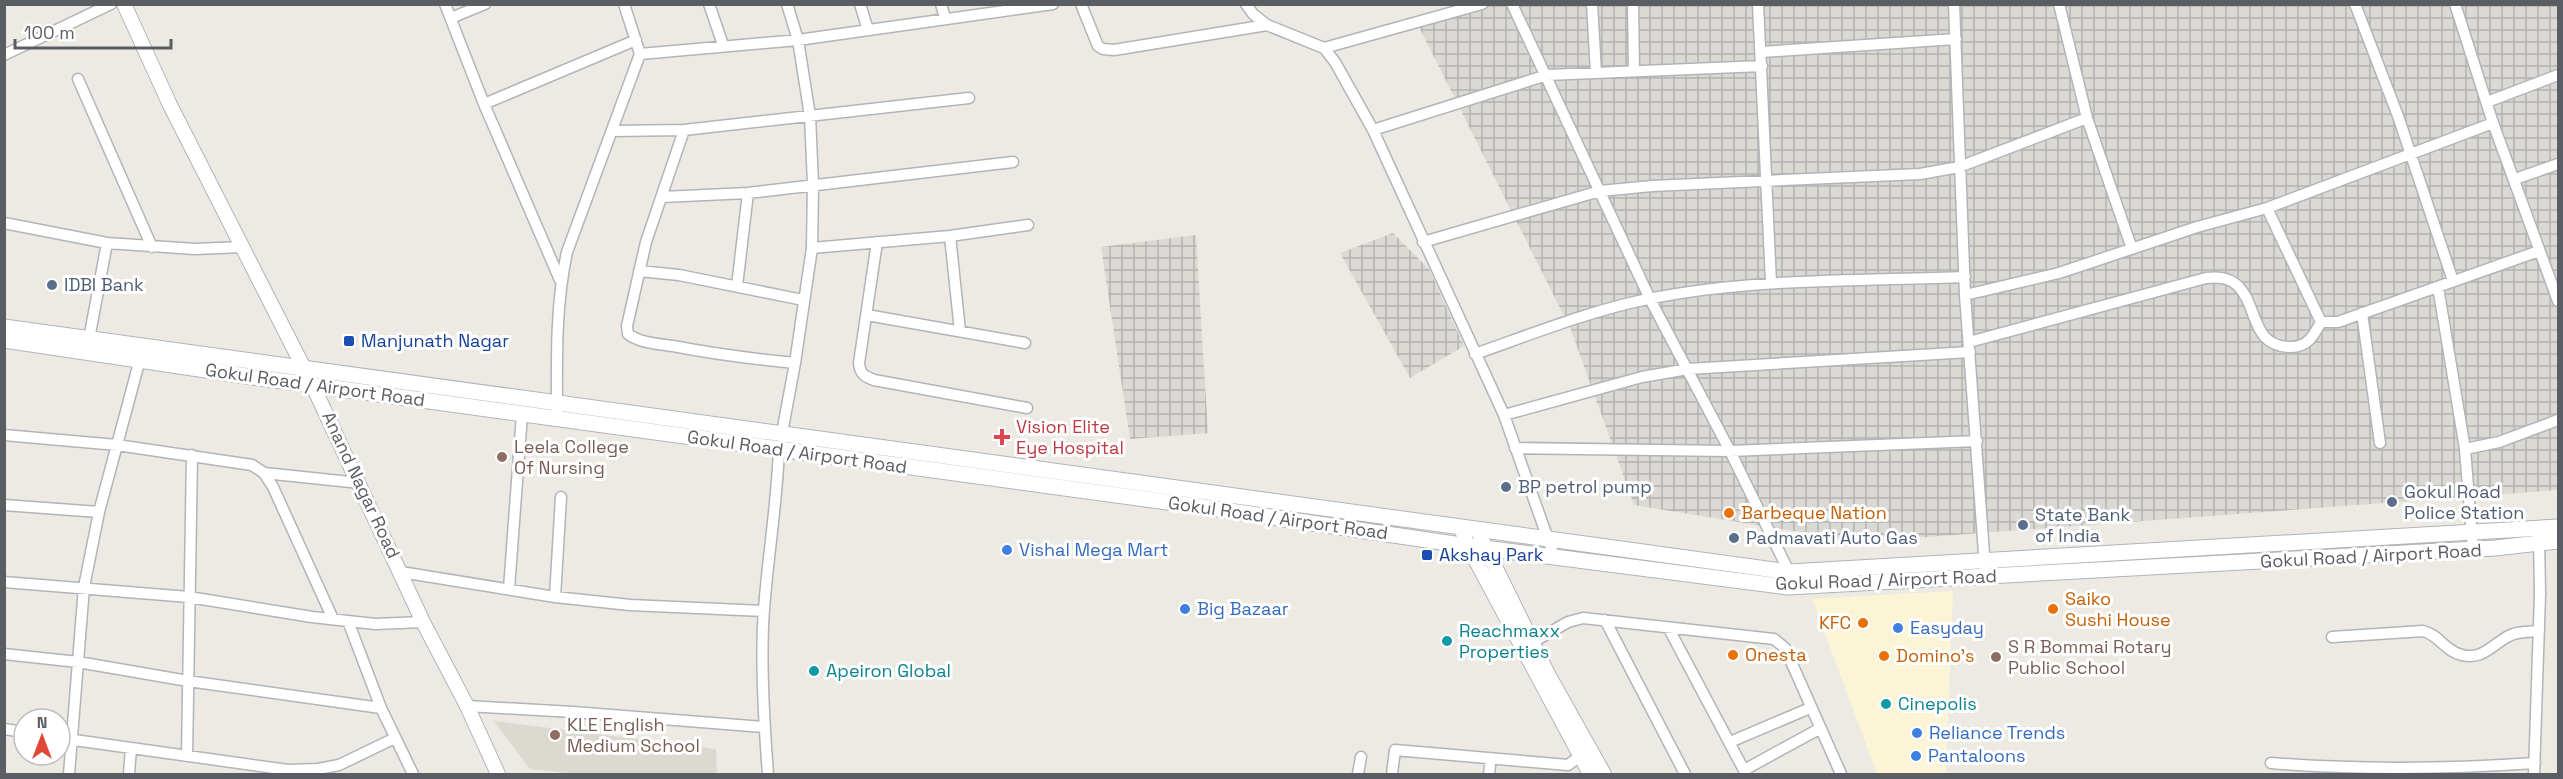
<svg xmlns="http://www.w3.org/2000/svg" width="2563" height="779" font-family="'Space Grotesk',sans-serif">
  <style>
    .commercial { fill: #fbf4d7 }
    .industrial { fill: url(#industrial-grid) }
    .education { fill: #dcd9d0 }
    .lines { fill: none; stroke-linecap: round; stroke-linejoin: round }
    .minor-casing { stroke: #b2b4b8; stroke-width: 13 }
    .tertiary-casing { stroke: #b2b4b8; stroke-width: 16 }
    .secondary-casing { stroke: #b1b4b9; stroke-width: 17 }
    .minor { stroke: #fff; stroke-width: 10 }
    .tertiary { stroke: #fff; stroke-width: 14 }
    .secondary { stroke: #fff; stroke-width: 15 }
    .service-dot { fill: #5c6f8a; stroke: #fff; stroke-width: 2 }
    .transit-dot { fill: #1a4fb4; stroke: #fff; stroke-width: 2 }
    .health-dot { fill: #e0444e; stroke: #fff; stroke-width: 2 }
    .education-dot { fill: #8d6e63; stroke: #fff; stroke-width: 2 }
    .food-dot { fill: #e8710a; stroke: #fff; stroke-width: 2 }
    .shop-dot { fill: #3f7fe0; stroke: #fff; stroke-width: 2 }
    .culture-dot { fill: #0f9aa8; stroke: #fff; stroke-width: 2 }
    .labels { text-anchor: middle; stroke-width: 6; stroke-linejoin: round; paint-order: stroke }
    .service-label { font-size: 18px; fill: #4e5e75; stroke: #fff; text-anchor: start }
    .transit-label { font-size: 18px; fill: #164399; stroke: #fff; text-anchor: start }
    .street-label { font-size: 18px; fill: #5a5d62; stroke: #fff }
    .health-label { font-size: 18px; fill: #be3a42; stroke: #fff; text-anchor: start }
    .education-label { font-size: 18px; fill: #785e54; stroke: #fff; text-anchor: start }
    .food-label { font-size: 18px; fill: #c56008; stroke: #fff; text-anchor: start }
    .shop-label { font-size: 18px; fill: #366cbe; stroke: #fff; text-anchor: start }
    .culture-label { font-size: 18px; fill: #0d838f; stroke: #fff; text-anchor: start }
  </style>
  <defs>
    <pattern id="industrial-grid" width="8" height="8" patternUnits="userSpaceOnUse" patternTransform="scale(1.5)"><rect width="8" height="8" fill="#dbd9d4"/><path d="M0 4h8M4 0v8" fill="none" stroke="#b5b3af"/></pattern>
  </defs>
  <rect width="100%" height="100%" fill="#eceae2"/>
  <path class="commercial" d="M1953 591 1946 774H1877L1812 599Z"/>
  <path class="industrial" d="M1464 4 2558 5V490L1861 542 1634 505 1571 330 1419 27Z
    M1393 233 1429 269 1464 346 1410 378 1340 253Z
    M1196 235 1208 433 1130 439 1101 247Z"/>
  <path class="education" d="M494 721 716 749 717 774H576L530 769Z"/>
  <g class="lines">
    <defs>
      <path id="minor" d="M445 4 484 104 560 280
        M709 4 723 45
        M860 4 868 30
        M941 4 945 18
        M1081 4 1098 46 1103 49 1114 50 1267 25
        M1246 4 1253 14 1267 25 1324 48 1335 62 1373 130 1504 415 1554 556
        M1512 4 1650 299 1730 451 1789 572
        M1592 4 1596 73
        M1633 4 1634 71
        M1758 4 1771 283
        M1954 4 1965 295 1985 567
        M2059 4 2087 118 2132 249
        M2355 4 2398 116 2453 281
        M2455 4 2493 123 2558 301
        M451 18 485 4
        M1324 48 1482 4
        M1761 52 1956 39
        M640 54 798 40 1053 4
        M4 55 111 4
        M78 79 152 247
        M2487 102 2558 75
        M484 104 636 40
        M684 130 646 242 627 326 628 334C640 343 658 344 673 346 714 354 754 359 795 363
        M1373 130 1547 75 1762 66
        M612 131 684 130 969 98
        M2515 179 2558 164
        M662 197 748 193 1013 162
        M2267 208 2321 322H2338L2539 251
        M4 223 107 243 195 249 242 247
        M950 236 960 331
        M877 242 859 363C860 374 864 376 874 380L1027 408
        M1423 242 1600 191 1652 186 1920 174 1959 167 2087 118
        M812 248 950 236 1028 225
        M639 271 679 275 803 300
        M737 286 748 193
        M2438 287 2465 449 2473 549
        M1965 295 2059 273 2197 227 2267 208 2493 123
        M2362 313 2380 443
        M867 315 1025 343
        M89 339 107 243
        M1969 342 2206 278C2217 277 2228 277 2237 285 2259 306 2250 347 2291 347 2308 347 2314 335 2321 322
        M1475 354C1532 334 1589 311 1648 299 1752 278 1860 281 1965 277
        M1504 415 1642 377 1688 369 1970 352
        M557 419C557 363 555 307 567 252L640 54 624 4
        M782 433 795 363 812 248 813 184 810 116 798 40 787 4
        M4 435 117 445 252 465 264 473 273 487 333 619
        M1515 448 1730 451 1977 441
        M2465 449 2499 442 2558 420
        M264 473 360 483
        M4 505 99 512
        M401 572 555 597 630 605 764 611
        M4 582 189 597 312 617 375 624 423 622
        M509 589 522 414
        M555 597 561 497
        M1605 620 1685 774
        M348 621 381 708 413 774
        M1669 629 1746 774
        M2332 637 2423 631C2438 634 2446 652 2462 655 2482 660 2491 646 2507 637 2516 631 2529 632 2539 631
        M1533 642 1568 622 1583 618 1774 639 1785 648 1841 774
        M4 654 78 662 188 681 381 708
        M467 706 573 712 764 727
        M4 729 24 732
        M60 738 288 770 318 769 339 765 395 738
        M1730 742 1810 708
        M187 756 192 455
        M2271 763C2358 770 2448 769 2535 763
        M1744 770 1819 729
        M69 774 84 587 99 512 140 359
        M129 774 131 748
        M768 774C764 723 760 661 764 609 768 556 777 503 779 449
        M1358 774 1361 757
        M1392 774 1395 750 1568 765 1584 753
        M1489 774 1490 766
        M2534 774 2540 594 2539 538"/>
      <path id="tertiary" d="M124 4 170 105 313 386 423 622 467 706 498 774
        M1461 528 1468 546 1590 774
        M1477 530 1549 676 1604 774"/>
      <path id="secondary" d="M4 327 1789 572 2558 527
        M4 340 253 377 1189 505 1468 546 1788 587 2495 548 2558 541"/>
    </defs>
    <use href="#minor" class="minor-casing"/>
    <use href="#tertiary" class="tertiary-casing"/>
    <use href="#secondary" class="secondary-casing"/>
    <use href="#minor" class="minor"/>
    <use href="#tertiary" class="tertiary"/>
    <use href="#secondary" class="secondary"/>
  </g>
  <g class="service-dot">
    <circle cx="52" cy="285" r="6"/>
    <circle cx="1506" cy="487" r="6"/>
    <circle cx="2392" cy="502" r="6"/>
    <circle cx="2023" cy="525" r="6"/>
    <circle cx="1734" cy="538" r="6"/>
  </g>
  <g class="transit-dot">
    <rect x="343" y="335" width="12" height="12" rx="3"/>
    <rect x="1421" y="549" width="12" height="12" rx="3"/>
  </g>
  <path class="health-dot" d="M999 428h6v6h6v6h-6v6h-6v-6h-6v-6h6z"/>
  <g class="education-dot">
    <circle cx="502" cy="457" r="6"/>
    <circle cx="1996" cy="657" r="6"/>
    <circle cx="555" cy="735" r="6"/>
  </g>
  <g class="food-dot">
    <circle cx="1729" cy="513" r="6"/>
    <circle cx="2053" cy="609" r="6"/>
    <circle cx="1863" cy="623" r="6"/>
    <circle cx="1733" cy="655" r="6"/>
    <circle cx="1884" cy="656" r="6"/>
  </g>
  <g class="shop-dot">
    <circle cx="1007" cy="550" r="6"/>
    <circle cx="1185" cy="609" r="6"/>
    <circle cx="1898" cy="628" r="6"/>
    <circle cx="1917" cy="733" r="6"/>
    <circle cx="1916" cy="756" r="6"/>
  </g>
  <g class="culture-dot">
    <circle cx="1447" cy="641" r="6"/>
    <circle cx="814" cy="671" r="6"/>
    <circle cx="1886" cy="704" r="6"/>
  </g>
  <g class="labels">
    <g class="service-label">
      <text x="64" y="291">IDBI Bank</text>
      <text x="1518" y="493">BP petrol pump</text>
      <text x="2404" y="498">Gokul Road<tspan x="2404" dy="21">Police Station</tspan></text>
      <text x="2035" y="521">State Bank<tspan x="2035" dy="21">of India</tspan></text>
      <text x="1746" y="544">Padmavati Auto Gas</text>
    </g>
    <g class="transit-label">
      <text x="361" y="347">Manjunath Nagar</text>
      <text x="1439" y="561">Akshay Park</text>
    </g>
    <g class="street-label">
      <text transform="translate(315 385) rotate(8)" y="6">Gokul Road / Airport Road</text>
      <text transform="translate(797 452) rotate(8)" y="6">Gokul Road / Airport Road</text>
      <text transform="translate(361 485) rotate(65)" y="6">Anand Nagar Road</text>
      <text transform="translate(1278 518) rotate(8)" y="6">Gokul Road / Airport Road</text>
      <text transform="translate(2371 556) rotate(-3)" y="6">Gokul Road / Airport Road</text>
      <text transform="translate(1886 580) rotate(-2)" y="6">Gokul Road / Airport Road</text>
    </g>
    <g class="health-label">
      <text x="1016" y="433">Vision Elite<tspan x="1016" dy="21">Eye Hospital</tspan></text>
    </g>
    <g class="education-label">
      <text x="514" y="453">Leela College<tspan x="514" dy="21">Of Nursing</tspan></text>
      <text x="2008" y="653">S R Bommai Rotary<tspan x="2008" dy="21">Public School</tspan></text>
      <text x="567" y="731">KLE English<tspan x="567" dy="21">Medium School</tspan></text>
    </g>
    <g class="food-label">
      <text x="1741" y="519">Barbeque Nation</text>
      <text x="2065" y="605">Saiko<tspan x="2065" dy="21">Sushi House</tspan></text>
      <text x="1851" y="629" text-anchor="end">KFC</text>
      <text x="1745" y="661">Onesta</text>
      <text x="1896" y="662">Domino's</text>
    </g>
    <g class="shop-label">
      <text x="1019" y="556">Vishal Mega Mart</text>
      <text x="1197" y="615">Big Bazaar</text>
      <text x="1910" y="634">Easyday</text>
      <text x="1929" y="739">Reliance Trends</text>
      <text x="1928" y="762">Pantaloons</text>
    </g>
    <g class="culture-label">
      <text x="1459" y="637">Reachmaxx<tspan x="1459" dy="21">Properties</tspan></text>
      <text x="826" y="677">Apeiron Global</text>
      <text x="1898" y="710">Cinepolis</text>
    </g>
  </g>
  <rect width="2563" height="779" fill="none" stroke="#5a5d62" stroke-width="12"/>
  <g transform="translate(42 737)"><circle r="28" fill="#ffffff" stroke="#bdbec0" stroke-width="1.5"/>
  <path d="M0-4.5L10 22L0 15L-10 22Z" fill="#df4635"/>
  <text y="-9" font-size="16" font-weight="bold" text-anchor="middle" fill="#5a5d62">N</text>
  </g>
  <path d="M15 39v9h156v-9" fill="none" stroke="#5a5d62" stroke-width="3"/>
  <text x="24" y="39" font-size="18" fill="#5a5d62" stroke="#ffffff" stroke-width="4.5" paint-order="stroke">100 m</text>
</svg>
